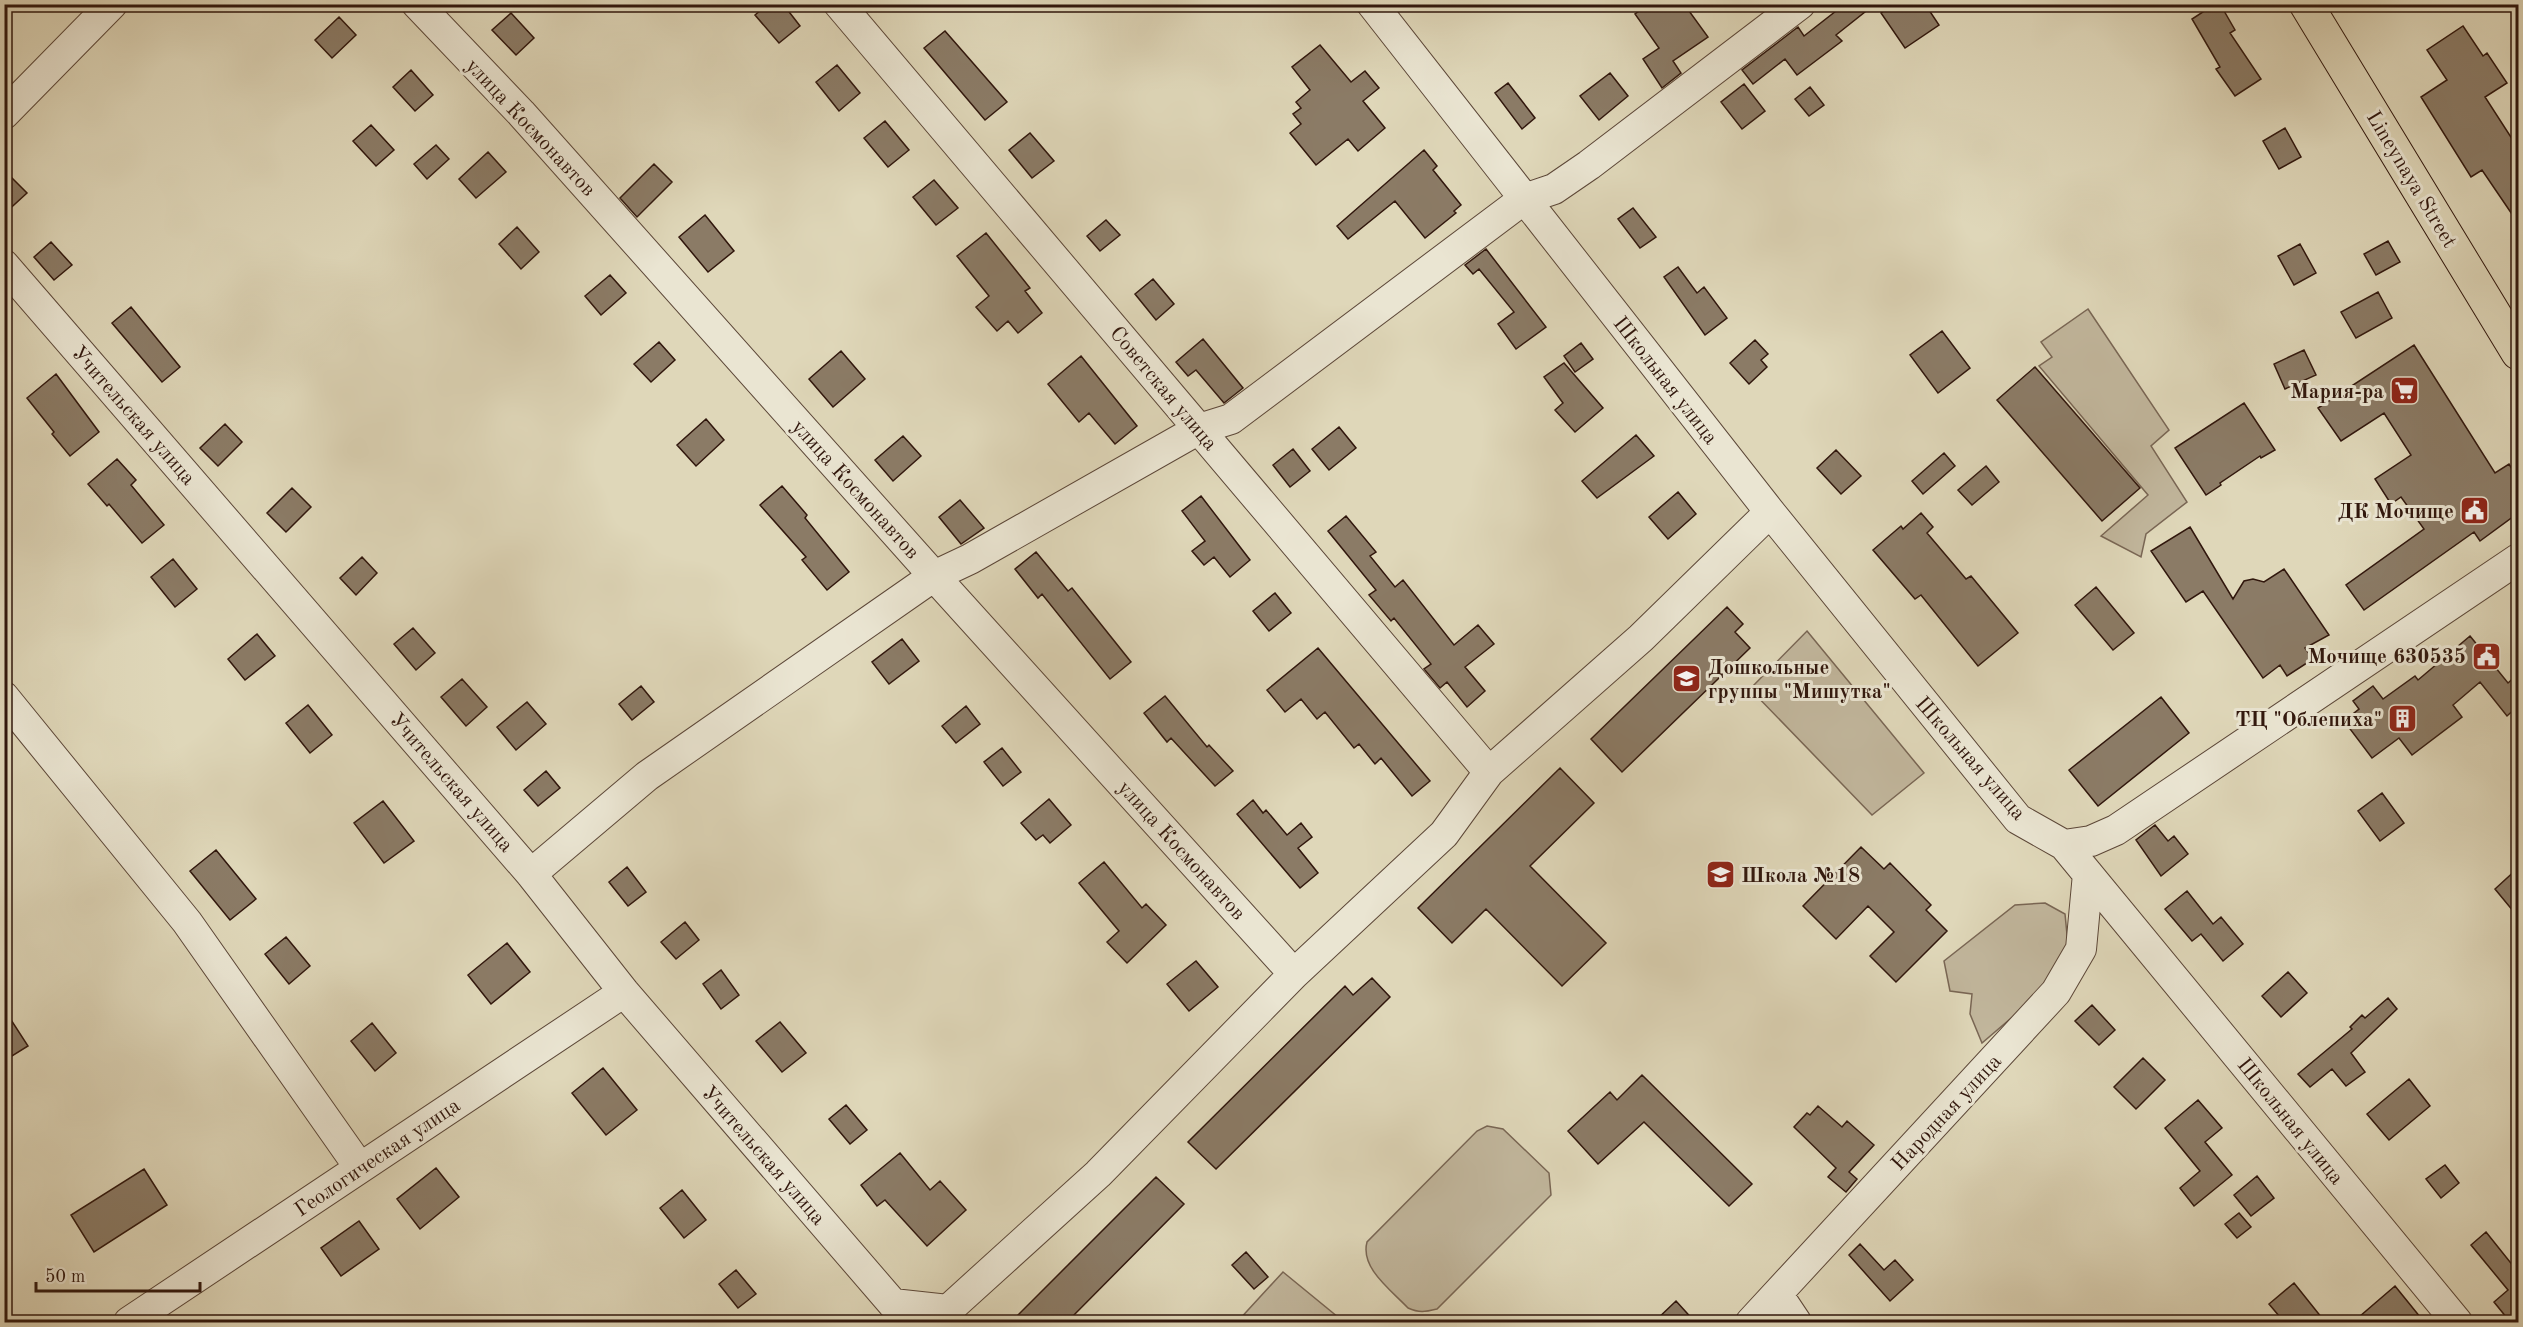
<svg xmlns="http://www.w3.org/2000/svg" width="2523" height="1327" font-family="'Old Standard TT',serif">
  <style>
    .green { fill: #c1b69c; stroke: #796654; stroke-width: 1.5 }
    .building { fill: #8b7b66; stroke: #31170d; stroke-width: 1.5 }
    .lines { fill: none; stroke-linecap: round; stroke-linejoin: round }
    .minor-casing { stroke: #5c4738; stroke-width: 32 }
    .major-casing { stroke: #31170d; stroke-width: 35 }
    .minor { stroke: #eae5d2; stroke-width: 30 }
    .major { stroke: #dfd7b9; stroke-width: 33 }
    .labels { text-anchor: middle; stroke-width: 6; stroke-linejoin: round; paint-order: stroke }
    .street-label { font-size: 21px; fill: #31170d; stroke: #eae5d2 }
    .poi-label { font-size: 21px; font-weight: bold; fill: #31170d; stroke: #eae5d2; text-anchor: end }
  </style>
  <rect width="100%" height="100%" fill="#dfd7b9"/>
  <filter id="stains"><feTurbulence type="fractalNoise" baseFrequency=".00333" numOctaves="4"/><feColorMatrix values="0 0 0 0 .2 0 0 0 0 .09 0 0 0 0 .02 0 0 0 .5 -.17"/></filter>
  <radialGradient id="worn" r=".72"><stop offset=".6" stop-color="#630" stop-opacity="0"/><stop offset="1" stop-color="#630" stop-opacity=".3"/></radialGradient>
  <path class="green" d="M2088 309 2169 430 2151 446 2187 502 2146 534 2141 557 2101 536 2148 495 2039 366 2052 357 2041 342Z
    M1807 631 1924 773 1872 815 1750 689Z
    M2045 903 2065 914 2068 945 2037 996 1982 1043 1970 1014 1972 994 1950 991 1944 961 2015 905Z
    M1487 1126 1503 1129 1549 1173 1551 1195 1437 1309C1425 1312 1419 1313 1408 1308 1391 1290 1360 1268 1367 1242L1477 1131Z
    M1283 1272 1344 1322H1237Z"/>
  <path class="building" d="M768 4H783L800 26 779 43 755 15Z
    M1649 4H1684L1708 37 1673 61 1681 73 1662 88 1643 59 1659 48 1635 14Z
    M1845 4H1875L1836 35 1842 41 1797 75 1785 59 1753 84 1742 70 1798 27 1804 36Z
    M1894 4H1925L1939 25 1905 48 1881 13Z
    M2215 4H2220L2235 30 2230 33 2261 79 2235 96 2216 69 2220 67 2192 19Z
    M511 13 534 38 516 55 492 30Z
    M339 17 356 35 332 58 315 40Z
    M2463 26 2483 56 2487 53 2507 83 2485 97 2518 148V223L2482 170 2471 177 2421 97 2447 80 2427 50Z
    M945 31 1007 102 985 120 924 48Z
    M1320 45 1351 82 1365 71 1379 88 1363 101 1385 128 1358 151 1348 139 1316 165 1290 133 1301 124 1293 114 1301 108 1296 102 1310 90 1292 67Z
    M837 65 860 93 839 111 816 82Z
    M411 70 433 95 415 111 393 87Z
    M1610 73 1628 96 1599 120 1580 96Z
    M1508 83 1535 118 1522 129 1495 93Z
    M1744 84 1765 111 1742 129 1721 102Z
    M1810 87 1824 105 1809 116 1795 99Z
    M885 121 909 150 888 167 864 138Z
    M371 125 394 150 376 166 353 141Z
    M2285 128 2301 157 2279 169 2263 141Z
    M1030 133 1054 161 1032 178 1009 150Z
    M436 145 449 159 427 179 414 164Z
    M1424 150 1437 166 1433 170 1461 205 1454 211 1456 213 1425 238 1395 201 1348 239 1337 226Z
    M488 152 506 172 476 198 459 179Z
    M654 164 672 182 637 217 620 198Z
    M4 170 27 193 4 214Z
    M934 180 958 208 936 225 913 197Z
    M1633 208 1656 237 1640 248 1618 219Z
    M705 215 734 251 708 272 679 237Z
    M1106 220 1120 235 1100 251 1087 236Z
    M517 227 539 252 521 269 499 244Z
    M986 233 1030 288 1025 291 1042 313 1018 333 1008 321 997 331 976 307 989 296 957 256Z
    M2388 241 2400 262 2376 275 2364 254Z
    M51 242 72 265 54 280 34 257Z
    M2300 244 2316 273 2294 285 2278 256Z
    M1486 249 1546 327 1516 349 1498 324 1514 312 1479 269 1473 274 1465 265Z
    M1678 267 1697 293 1704 287 1727 318 1705 335 1664 277Z
    M610 275 626 293 601 315 585 296Z
    M1153 279 1174 304 1156 320 1135 294Z
    M2378 292 2392 318 2356 338 2341 312Z
    M131 307 180 367 162 382 112 323Z
    M1942 331 1970 368 1938 393 1910 355Z
    M1203 339 1243 388 1224 403 1196 370 1188 376 1176 362Z
    M1755 340 1768 354 1761 360 1767 367 1749 384 1730 363Z
    M659 342 675 360 651 382 634 364Z
    M1581 343 1593 359 1575 372 1564 356Z
    M2414 345 2495 473 2509 464 2518 479V513L2480 541 2474 532 2364 610 2346 585 2424 529 2401 497 2391 504 2375 479 2411 455 2384 413 2341 441 2318 408Z
    M2304 350 2316 375 2285 389 2274 364Z
    M841 351 865 379 833 407 809 379Z
    M1081 356 1137 426 1115 444 1089 413 1079 422 1048 384Z
    M1564 363 1603 408 1575 432 1555 410 1563 403 1544 377Z
    M2035 367 2140 488 2102 521 1997 400Z
    M56 374 99 432 70 456 52 434 54 432 27 398Z
    M2244 403 2275 450 2261 458 2260 456 2220 483 2221 485 2206 495 2175 448Z
    M706 419 724 440 696 466 677 445Z
    M225 424 242 442 218 466 200 448Z
    M1339 427 1356 448 1329 470 1312 449Z
    M1636 435 1654 456 1597 498 1582 481Z
    M903 436 921 456 893 481 875 460Z
    M1293 449 1310 471 1290 487 1273 465Z
    M1836 450 1861 476 1841 494 1817 468Z
    M1944 453 1955 466 1923 494 1912 481Z
    M117 459 136 480 131 485 164 525 142 543 109 504 107 506 88 484Z
    M1986 466 1999 482 1972 505 1958 490Z
    M782 486 807 515 805 518 849 572 827 590 802 560 806 557 760 505Z
    M292 488 311 507 286 532 267 513Z
    M1678 492 1696 514 1668 539 1649 517Z
    M1201 496 1250 560 1230 577 1214 557 1204 565 1192 551 1205 541 1182 511Z
    M960 500 984 528 961 544 939 517Z
    M1921 513 1933 527 1927 533 1966 579 1971 576 2018 633 1978 666 1921 595 1915 599 1873 550 1901 526 1903 529Z
    M1346 516 1376 552 1370 556 1395 587 1403 580 1454 645 1478 625 1494 644 1465 667 1485 691 1467 707 1447 682 1440 688 1424 669 1431 664 1394 618 1391 621 1369 595 1376 590 1328 531Z
    M2190 527 2233 599 2244 581 2253 579 2264 582 2284 569 2329 635 2305 648 2313 659 2287 676 2280 665 2263 678 2203 591 2186 602 2151 551Z
    M1036 552 1068 591 1072 588 1131 662 1110 679 1042 594 1038 598 1015 569Z
    M362 557 377 573 356 595 340 578Z
    M173 559 197 589 175 607 151 577Z
    M2096 587 2134 633 2113 650 2075 605Z
    M1275 593 1291 613 1269 631 1253 611Z
    M1727 607 1743 624 1735 632 1750 648 1622 772 1591 739Z
    M413 628 435 653 416 670 394 644Z
    M257 634 275 656 245 680 228 659Z
    M2470 636 2508 683 2518 674V706L2507 716 2480 682 2453 705 2462 717 2412 755 2399 738 2372 758 2344 721 2359 709 2353 701 2373 686 2383 699 2415 676 2418 680Z
    M902 639 919 661 889 684 872 662Z
    M1318 648 1430 781 1412 796 1381 758 1375 764 1359 744 1354 748 1325 712 1317 719 1301 699 1285 712 1267 690Z
    M462 679 487 707 466 726 441 697Z
    M641 686 654 702 632 720 619 704Z
    M1165 696 1207 747 1209 745 1233 771 1215 786 1171 738 1167 742 1144 713Z
    M2161 697 2189 733 2098 806 2069 770Z
    M527 702 546 724 516 750 497 727Z
    M308 705 332 735 310 753 286 723Z
    M966 706 980 724 956 743 942 726Z
    M1002 748 1021 772 1003 786 984 762Z
    M1560 768 1594 803 1530 866 1606 943 1562 986 1486 909 1452 943 1418 908Z
    M546 771 560 788 538 806 524 790Z
    M2382 793 2404 823 2380 841 2358 811Z
    M1049 799 1071 825 1050 843 1043 835 1036 840 1021 823Z
    M1253 800 1263 813 1266 810 1287 835 1301 823 1312 837 1298 848 1318 873 1300 888 1237 814Z
    M383 801 414 841 384 863 354 823Z
    M2155 825 2168 841 2174 836 2188 854 2161 876 2136 840Z
    M1861 847 1884 869 1890 863 1931 905 1926 910 1947 931 1896 982 1870 956 1894 932 1868 906 1836 939 1803 906Z
    M216 850 256 899 230 920 190 871Z
    M1104 862 1142 908 1146 904 1166 925 1127 963 1107 942 1119 931 1079 883Z
    M627 867 646 892 628 906 609 882Z
    M2518 868V917L2495 889Z
    M2187 891 2213 924 2221 917 2243 944 2223 961 2201 934 2192 941 2165 909Z
    M685 922 699 940 676 959 661 942Z
    M286 937 310 966 289 984 265 954Z
    M507 943 530 972 491 1004 468 975Z
    M1196 961 1218 987 1189 1011 1167 984Z
    M721 970 739 995 721 1009 703 984Z
    M2288 972 2307 993 2281 1017 2262 996Z
    M1372 978 1390 997 1216 1169 1188 1142 1345 986 1353 995Z
    M2388 998 2397 1009 2351 1053 2365 1072 2346 1086 2332 1069 2310 1087 2298 1074 2352 1029 2350 1027 2362 1015 2365 1018Z
    M2092 1005 2115 1030 2099 1045 2075 1021Z
    M4 1009 28 1046 4 1061Z
    M780 1022 806 1053 782 1072 756 1041Z
    M372 1023 396 1053 375 1071 351 1041Z
    M2143 1058 2165 1080 2136 1109 2114 1087Z
    M603 1068 637 1110 606 1135 572 1093Z
    M1642 1075 1752 1184 1729 1206 1644 1122 1598 1164 1568 1131 1610 1092 1617 1100Z
    M2409 1079 2430 1106 2389 1140 2367 1114Z
    M2198 1100 2222 1128 2205 1142 2232 1175 2194 1206 2180 1188 2200 1171 2165 1128Z
    M846 1105 867 1130 850 1144 829 1119Z
    M1818 1106 1842 1127 1847 1121 1874 1145 1849 1172 1857 1179 1846 1192 1828 1177 1836 1168 1794 1127 1807 1113 1810 1115Z
    M900 1153 930 1190 940 1181 966 1210 927 1246 885 1200 877 1206 861 1185Z
    M2445 1165 2459 1183 2441 1198 2426 1179Z
    M436 1168 459 1197 420 1229 397 1199Z
    M144 1169 167 1205 94 1252 71 1215Z
    M2257 1176 2274 1198 2251 1216 2234 1195Z
    M1156 1177 1184 1204 1066 1323H1010Z
    M682 1190 706 1220 684 1238 660 1208Z
    M2239 1213 2251 1227 2237 1238 2225 1224Z
    M359 1221 379 1249 341 1276 321 1248Z
    M2486 1232 2518 1272V1323H2511L2494 1302 2508 1290 2471 1245Z
    M1860 1244 1884 1270 1895 1260 1913 1280 1890 1301 1849 1255Z
    M1246 1252 1268 1277 1254 1289 1232 1265Z
    M736 1270 756 1294 738 1308 719 1284Z
    M2294 1283 2326 1323H2285L2269 1304Z
    M2395 1286 2425 1323H2352Z
    M1676 1301 1696 1323H1653Z"/>
  <g class="lines">
    <defs>
      <path id="minor" d="M417 4 521 113 934 576 1294 974
        M839 4 1489 772
        M1372 4 1770 512 2018 819 2064 845 2457 1322
        M4 114 112 4
        M4 265 531 874 624 992 893 1304
        M4 697 187 922 360 1168
        M2064 845 2091 841 2116 830 2518 559
        M531 874 647 776 934 576 970 559 1199 429 1231 419 1524 199 1554 189 1589 165 1800 4
        M1778 1295 1796 1322
        M893 1304 948 1310 1098 1174 1294 974 1444 834 1489 772 1641 638 1770 512
        M129 1322 624 992
        M1751 1322 2056 992 2081 949 2088 874"/>
      <path id="major" d="M2306 4 2518 353"/>
    </defs>
    <use href="#minor" class="minor-casing"/>
    <use href="#major" class="major-casing"/>
    <use href="#minor" class="minor"/>
    <use href="#major" class="major"/>
  </g>
  <defs>
    <symbol id="supermarket-square" viewBox="-11 -11 22 22"><rect x="-9" y="-9" width="18" height="18" rx="4" fill="#8f2418" stroke="#eae5d2"/><path d="M-6-5.5h2.5l.6 2H6L4.5 2H-2.5L-4.4-4H-6ZM-1.5 3.2a1.3 1.3 0 1 0 .1 0ZM3 3.2a1.3 1.3 0 1 0 .1 0Z" fill="#fff"/></symbol>
    <symbol id="civic-square" viewBox="-11 -11 22 22"><rect x="-9" y="-9" width="18" height="18" rx="4" fill="#8f2418" stroke="#eae5d2"/><path d="M-.6-6.5H3V-4.5H.6V-3L4-1V1h2V6H-6V1h2V-1L-.6-3ZM-1.2 2.5V6h2.4V2.5Z" fill="#fff"/></symbol>
    <symbol id="school-square" viewBox="-11 -11 22 22"><rect x="-9" y="-9" width="18" height="18" rx="4" fill="#8f2418" stroke="#eae5d2"/><path d="M0-5L7-2L0 1L-7-2ZM-4 1L0 2.5L4 1V4Q0 6-4 4Z" fill="#fff"/></symbol>
    <symbol id="building-square" viewBox="-11 -11 22 22"><rect x="-9" y="-9" width="18" height="18" rx="4" fill="#8f2418" stroke="#eae5d2"/><path d="M-4-6H4V6H1V3H-1V6H-4ZM-2.5-4.3h1.7v1.8h-1.7ZM.8-4.3h1.7v1.8H.8ZM-2.5-1h1.7V.8h-1.7ZM.8-1h1.7V.8H.8Z" fill="#fff"/></symbol>
  </defs>
  <g fill-rule="evenodd">
    <use href="#supermarket-square" x="2388" y="374" width="33" height="33"/>
    <use href="#civic-square" x="2458" y="494" width="33" height="33"/>
    <use href="#civic-square" x="2470" y="640" width="33" height="33"/>
    <use href="#school-square" x="1670" y="662" width="33" height="33"/>
    <use href="#building-square" x="2386" y="702" width="33" height="33"/>
    <use href="#school-square" x="1704" y="858" width="33" height="33"/>
  </g>
  <g class="labels">
    <g class="street-label">
      <text transform="translate(531 127) rotate(47)" y="7">улица Космонавтов</text>
      <text transform="translate(2412 179) rotate(59)" y="7">Lineynaya Street</text>
      <text transform="translate(1666 380) rotate(52)" y="7">Школьная улица</text>
      <text transform="translate(1164 388) rotate(50)" y="7">Советская улица</text>
      <text transform="translate(134 415) rotate(49)" y="7">Учительская улица</text>
      <text transform="translate(856 489) rotate(48)" y="7">улица Космонавтов</text>
      <text transform="translate(1971 758) rotate(49)" y="7">Школьная улица</text>
      <text transform="translate(452 782) rotate(49)" y="7">Учительская улица</text>
      <text transform="translate(1182 850) rotate(48)" y="7">улица Космонавтов</text>
      <text transform="translate(1946 1112) rotate(-47)" y="7">Народная улица</text>
      <text transform="translate(2291 1121) rotate(51)" y="7">Школьная улица</text>
      <text transform="translate(764 1155) rotate(49)" y="7">Учительская улица</text>
      <text transform="translate(377 1157) rotate(-34)" y="7">Геологическая улица</text>
    </g>
    <g class="poi-label">
      <text x="2384" y="398">Мария-ра</text>
      <text x="2454" y="518">ДК Мочище</text>
      <text x="2466" y="663">Мочище 630535</text>
      <text x="1708" y="674" text-anchor="start">Дошкольные<tspan x="1708" dy="24">группы "Мишутка"</tspan></text>
      <text x="2382" y="726">ТЦ "Облепиха"</text>
      <text x="1741" y="882" text-anchor="start">Школа №18</text>
    </g>
  </g>
  <rect width="2523" height="1327" fill="none" stroke="#dfd7b9" stroke-width="24"/>
  <rect x="6" y="6" width="2511" height="1315" fill="none" stroke="#31170d" stroke-width="3"/>
  <rect x="12" y="12" width="2499" height="1303" fill="none" stroke="#31170d" stroke-width="1.5"/>
  <path d="M36 1282v9h164v-9" fill="none" stroke="#31170d" stroke-width="3"/>
  <text x="45" y="1282" font-size="18" fill="#31170d" stroke="#eae5d2" stroke-width="4.5" paint-order="stroke">50 m</text>
  <rect width="100%" height="100%" filter="url(#stains)"/>
  <rect width="100%" height="100%" fill="url(#worn)"/>
</svg>
